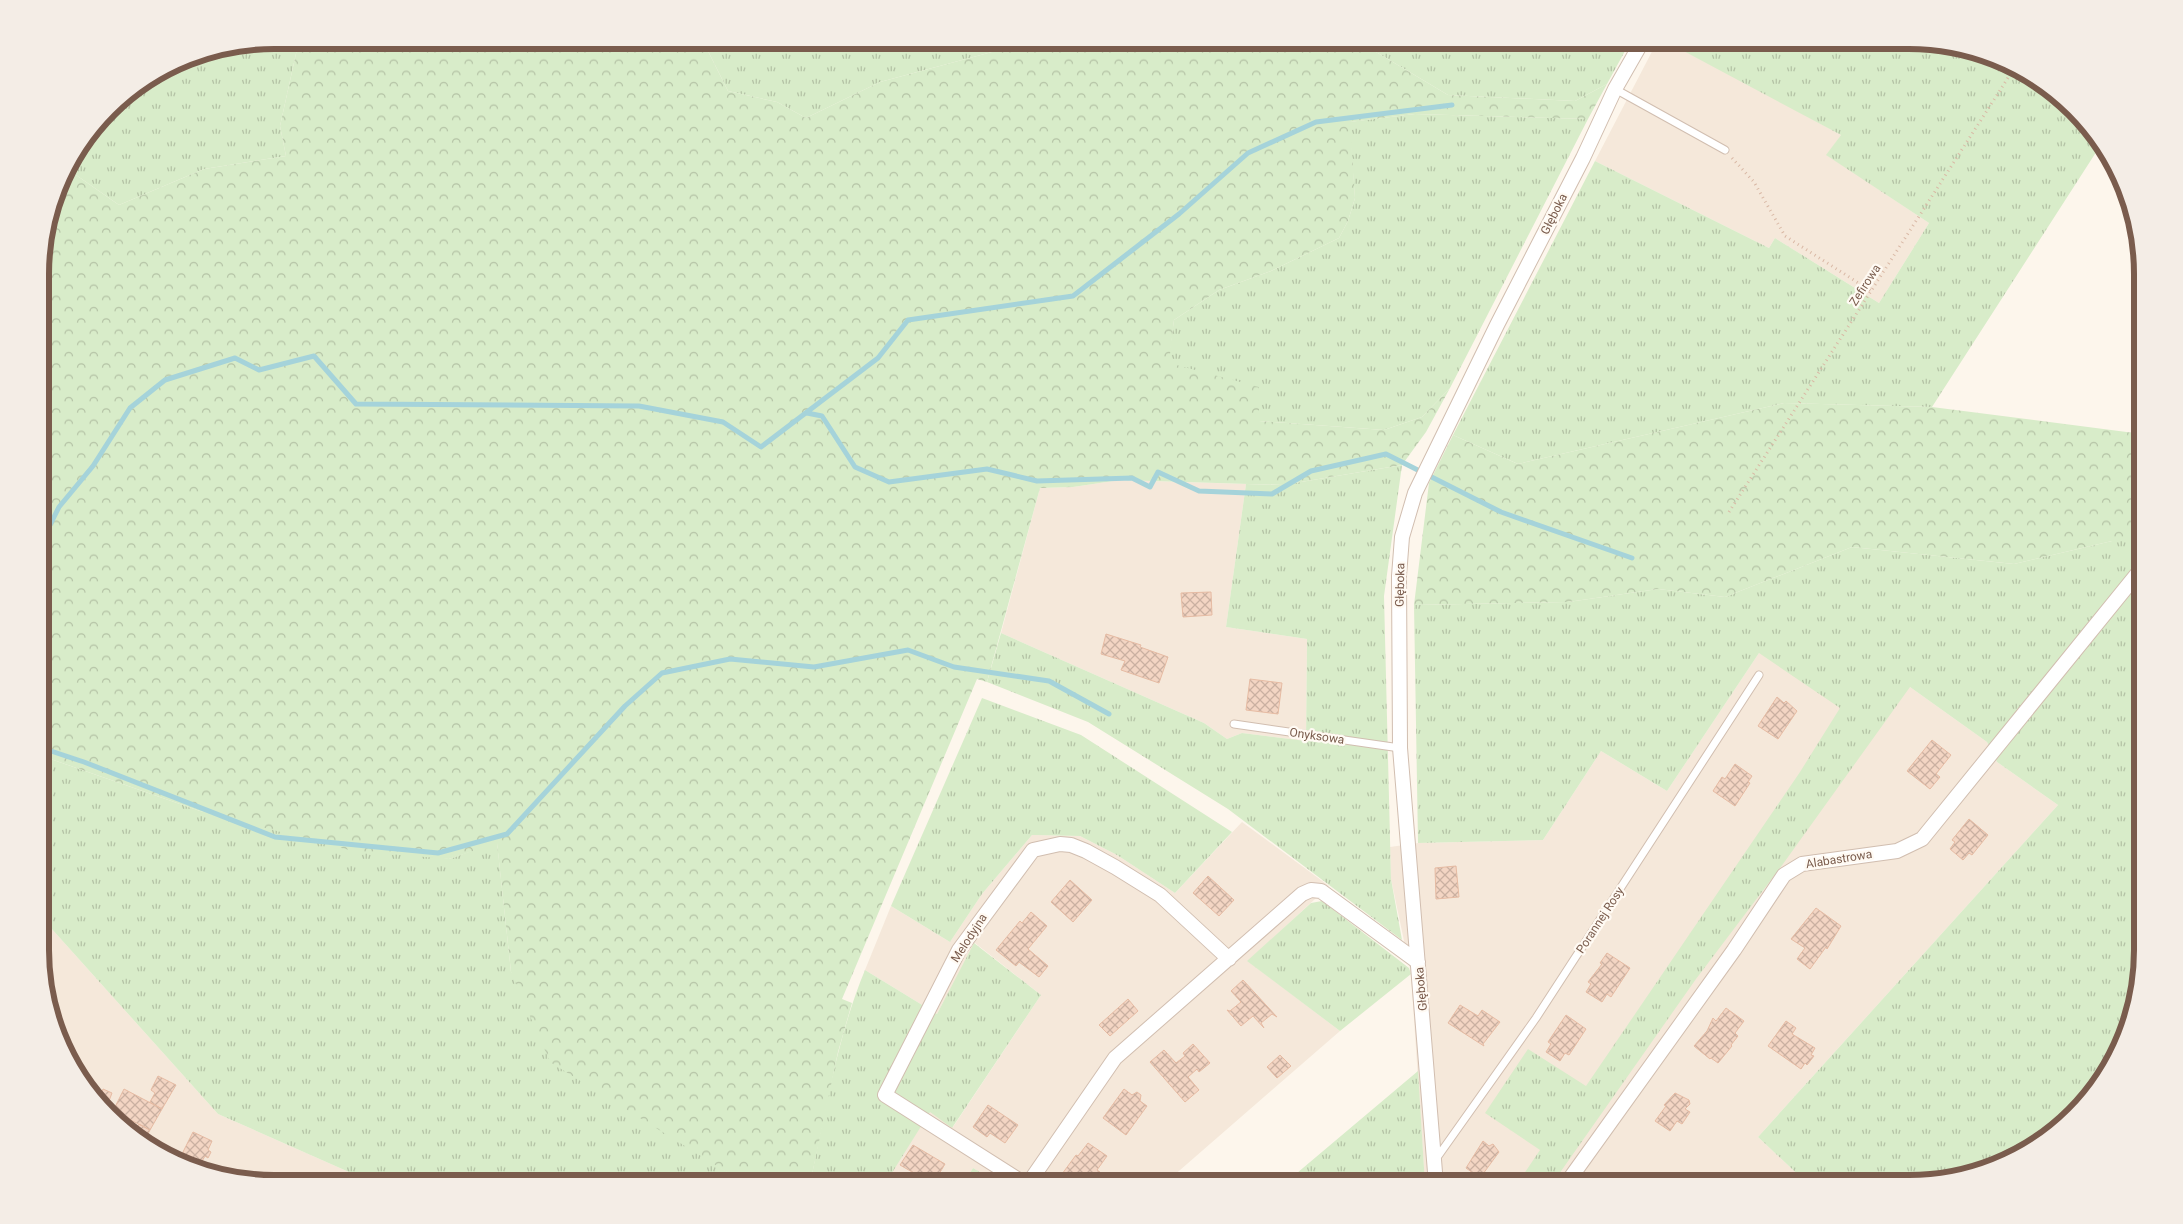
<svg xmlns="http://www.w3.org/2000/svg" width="2183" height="1224" font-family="Roboto,sans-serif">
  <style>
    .residential { fill: #f5e8da }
    .grass { fill: url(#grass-tufts) }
    .forest { fill: url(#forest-crowns) }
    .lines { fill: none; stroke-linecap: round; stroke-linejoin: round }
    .stream { stroke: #a5d3da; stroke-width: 5 }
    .building { fill: url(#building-cross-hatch); stroke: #e6bba3 }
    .service-casing { stroke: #d1beb0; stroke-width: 9 }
    .minor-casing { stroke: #d1beb0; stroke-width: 16 }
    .path { stroke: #d9b8a5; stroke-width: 3; stroke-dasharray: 1 4; stroke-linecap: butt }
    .service { stroke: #fff; stroke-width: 7 }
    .minor { stroke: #fff; stroke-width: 14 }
    .labels { text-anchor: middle; stroke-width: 4.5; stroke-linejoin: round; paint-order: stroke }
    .street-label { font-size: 12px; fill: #7a5c4d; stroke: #fffaf3 }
    .rim { fill: none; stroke: #7a5c4d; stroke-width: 6 }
  </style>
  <defs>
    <pattern id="grass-tufts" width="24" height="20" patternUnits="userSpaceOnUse" patternTransform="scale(1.25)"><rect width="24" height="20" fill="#d8ecc9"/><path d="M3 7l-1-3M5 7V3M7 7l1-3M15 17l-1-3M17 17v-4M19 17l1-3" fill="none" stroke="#b4c2a5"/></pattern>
    <pattern id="forest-crowns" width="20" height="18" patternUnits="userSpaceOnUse" patternTransform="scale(1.25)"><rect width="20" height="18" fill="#d8ecc9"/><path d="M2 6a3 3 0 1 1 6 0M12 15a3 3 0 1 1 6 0" fill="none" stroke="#b4c2a5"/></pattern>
    <pattern id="building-cross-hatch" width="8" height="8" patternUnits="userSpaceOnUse" patternTransform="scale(1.25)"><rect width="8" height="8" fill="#f3d5c3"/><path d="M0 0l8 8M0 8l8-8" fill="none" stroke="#cab0a1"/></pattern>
  </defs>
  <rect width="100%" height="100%" fill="#fdf6ec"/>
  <path class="residential" d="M1658 40H1663L1750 85 1841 135 1827 155 1929 223 1879 303 1775 238 1769 248 1595 161Z
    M1120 480 1246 484 1226 627 1307 639 1306 741 1242 733 1227 739 1204 723 1001 633 1040 488 1073 487Z
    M1759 653 1910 687 1987 742 1997 762 2058 805 1758 1137 1808 1184H1425L1411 974 1391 879 1390 847 1418 843 1543 840 1601 751 1667 791Z
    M1242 822 1329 886 1248 961 1340 1031 1164 1184H1001L973 1168 963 1184H884L930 1111 953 1127 1041 995 975 943 937 1014 865 970 891 906 950 942 982 894 1032 835 1080 836 1117 855 1175 893Z
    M42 918 218 1114 376 1184H274L214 1176 157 1153 80 1080 42 980Z"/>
  <path class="grass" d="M274 40H299L280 126 286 156 204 169 119 205 66 168 120 98 185 58Z
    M705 40H1037L880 82 806 118 777 102 728 91 704 43Z
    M1356 40H1631L1607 84 1575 101 1448 95Z
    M1663 40H1909L1970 48 2026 71 2102 143 1932 407 1784 403 1518 464 1453 435 1595 161 1769 248 1775 238 1879 303 1929 223 1826 155 1841 135Z
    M1415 114 1588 119 1450 388 1422 417 1384 430 1259 421 1168 363 1174 320 1219 290 1271 271 1339 238 1348 221 1355 198 1349 122Z
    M1402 465 1384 596 1391 879 1402 940 1228 809 1088 722 987 682 1001 633 1204 723 1227 739 1242 733 1306 741 1307 639 1226 627 1246 484 1283 485Z
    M2112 541H2142L2143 965 2112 1067 2039 1145 1984 1172 1924 1184H1808L1758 1137 2058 805 1997 762 1987 742 1910 687 1783 864 1696 979 1552 1184H1517L1540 1150 1485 1113 1528 1049 1586 1086 1800 772 1840 708 1759 653 1667 791 1601 751 1543 840 1418 843 1414 605 1568 602 1658 589 1725 597 1852 547 2014 564Z
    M982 698 1081 735 1232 832 1175 893 1117 855 1080 836 1032 835 982 894 950 942 891 906Z
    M42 756 200 811 449 859 497 842 511 972 687 1146 746 1184H376L218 1114 42 918Z
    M1322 901 1409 968 1411 974 1340 1031 1247 961 1311 903Z
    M974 943 1041 995 952 1128 930 1112 885 1184H810C825 1112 837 1038 865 970L937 1014Z
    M1418 1071 1425 1184H1284Z
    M973 1168 1001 1184H963Z"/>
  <path class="forest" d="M299 40H705L704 43 728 91 777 102 806 118 880 82 1037 40H1356L1448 95 1575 101 1607 84 1588 119 1415 114 1350 122 1355 198 1348 221 1339 238 1271 271 1219 290 1174 320 1169 363 1259 387V421L1384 430 1422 417 1450 388 1426 432 1402 465 1283 485 1120 480 1073 487 1040 488 987 682 977 679 842 999 852 1003 838 1052 810 1184H746L550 1062 511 972 497 843 449 859 353 851 200 811 42 756V244L64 170 66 168 119 205 204 169 286 156 280 126Z
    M1784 403 1932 407 2142 434V541H2112L2014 564 1852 547 1725 597 1658 589 1568 602 1414 605 1429 483 1453 435 1518 464Z"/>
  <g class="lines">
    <path class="stream" d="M807 413 822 416 855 467 889 482 987 469 1037 481 1132 478 1150 487 1158 472 1199 491 1272 494 1311 471 1386 454 1501 512 1632 558
      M42 541 59 507 93 466 130 408 165 380 235 358 259 370 314 356 356 404 639 406 723 422 761 447 878 358 908 320 1073 296 1179 214 1248 153 1316 122 1452 105
      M42 748 84 762 275 837 438 853 507 834 625 706 662 673 730 659 814 667 908 650 954 667 1049 681 1109 714"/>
  </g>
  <path class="building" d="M1211 592 1212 615 1183 617 1181 593Z
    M1106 634 1141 645 1140 647 1168 657 1159 683 1121 670 1125 661 1101 654Z
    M1250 679 1282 683 1278 714 1246 710Z
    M1777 697 1784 703 1786 701 1797 711 1778 739 1758 726Z
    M1932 740 1951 755 1936 774 1940 777 1930 789 1907 771Z
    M1735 764 1752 776 1748 782 1750 783 1735 806 1713 791 1722 777 1725 779Z
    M1969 819 1988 835 1972 855 1969 853 1963 860 1950 849 1955 842 1952 840Z
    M1456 866 1459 897 1436 899 1435 868Z
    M1208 876 1234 900 1219 916 1193 893Z
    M1070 880 1092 900 1073 922 1051 902Z
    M1816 908 1841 926 1827 949 1826 947 1810 969 1797 959 1805 948 1791 939Z
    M1031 912 1047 926 1028 949 1048 966 1039 977 1019 962 1016 966 996 950 1020 921 1022 923Z
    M1607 953 1630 968 1611 997 1607 994 1602 1002 1586 992 1591 984 1588 982 1602 964 1600 963Z
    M1243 980 1277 1017 1272 1014 1261 1023 1264 1028 1253 1016 1241 1026 1227 1010 1230 1011 1241 1002 1231 991Z
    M1128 999 1138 1011 1110 1036 1099 1025Z
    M1460 1005 1478 1016 1482 1010 1500 1022 1483 1044 1484 1046 1448 1023Z
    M1726 1008 1744 1021 1735 1033 1738 1036 1731 1045 1732 1046 1718 1063 1711 1058 1710 1059 1694 1046 1707 1031 1713 1018 1716 1021Z
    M1566 1015 1586 1029 1569 1055 1565 1053 1560 1061 1546 1052 1551 1044 1548 1042Z
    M1786 1021 1796 1028 1792 1034 1815 1048 1811 1055 1814 1056 1807 1065 1805 1063 1801 1069 1768 1046Z
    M1193 1044 1210 1063 1199 1072 1197 1069 1188 1077 1199 1090 1185 1102 1150 1062 1164 1050 1176 1063 1185 1056 1183 1053Z
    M1280 1055 1291 1066 1277 1078 1267 1067Z
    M77 1075 87 1081 85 1085 80 1080Z
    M158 1076 176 1085 162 1109 150 1102 155 1093 151 1090Z
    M103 1089 112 1093 107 1106 99 1098Z
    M124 1089 162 1109 150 1130 121 1115 120 1118 113 1111Z
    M1124 1089 1132 1095 1137 1092 1141 1095 1140 1101 1147 1106 1126 1135 1103 1118Z
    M1675 1093 1689 1100 1690 1104 1685 1109 1690 1112 1682 1124 1677 1121 1670 1131 1655 1121 1666 1106 1664 1105Z
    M988 1105 1018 1125 1005 1143 990 1133 987 1137 973 1127Z
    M139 1124 150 1130 144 1141 135 1132Z
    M193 1132 212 1141 208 1150 211 1152 208 1158 205 1156 201 1163 182 1154Z
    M1483 1141 1489 1146 1493 1144 1499 1152 1480 1178 1466 1168Z
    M1088 1143 1107 1156 1097 1170 1100 1172 1091 1184H1072L1070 1182 1071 1180 1062 1174 1076 1155 1078 1156Z
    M913 1145 945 1164 933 1184 900 1165Z"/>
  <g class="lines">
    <defs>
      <path id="service" d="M1615 89 1725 150
        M1234 724 1400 748
        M1436 1159 1536 1018 1759 675"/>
      <path id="minor" d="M1025 1184 885 1095 959 950 1033 850 1060 844 1071 845 1086 851 1115 867 1160 895 1229 959
        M1028 1184 1115 1058 1302 894 1311 890 1321 891 1418 962
        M1436 1184 1400 748 1399 576 1402 537 1415 493 1497 325 1583 158 1615 89 1643 40
        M1566 1184 1734 950 1784 875 1802 864 1897 851 1922 839 2142 568"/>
    </defs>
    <use href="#service" class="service-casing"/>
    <use href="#minor" class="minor-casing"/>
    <path class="path" d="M1732 158 1754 182 1785 236 1871 291
      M1729 512 2015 67"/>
    <use href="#service" class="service"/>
    <use href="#minor" class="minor"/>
  </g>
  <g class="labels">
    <g class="street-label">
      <text transform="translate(1554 214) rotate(-63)" y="4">Głęboka</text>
      <text transform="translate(1865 285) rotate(-57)" y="4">Zefirowa</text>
      <text transform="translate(1400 585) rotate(-89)" y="4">Głęboka</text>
      <text transform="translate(1317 736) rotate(8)" y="4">Onyksowa</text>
      <text transform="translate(1839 859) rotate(-9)" y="4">Alabastrowa</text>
      <text transform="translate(1600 920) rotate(-57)" y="4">Porannej Rosy</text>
      <text transform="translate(969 938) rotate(-57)" y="4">Melodyjna</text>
      <text transform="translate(1421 989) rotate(-95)" y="4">Głęboka</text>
    </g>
  </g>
  <path d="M0 0H2183V1224H0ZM274 49H1909A225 225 0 0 1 2134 274V950A225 225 0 0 1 1909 1175H274A225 225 0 0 1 49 950V274A225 225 0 0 1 274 49Z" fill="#f4ede6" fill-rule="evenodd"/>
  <path class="rim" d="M274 49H1909A225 225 0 0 1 2134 274V950A225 225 0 0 1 1909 1175H274A225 225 0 0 1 49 950V274A225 225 0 0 1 274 49Z"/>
</svg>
